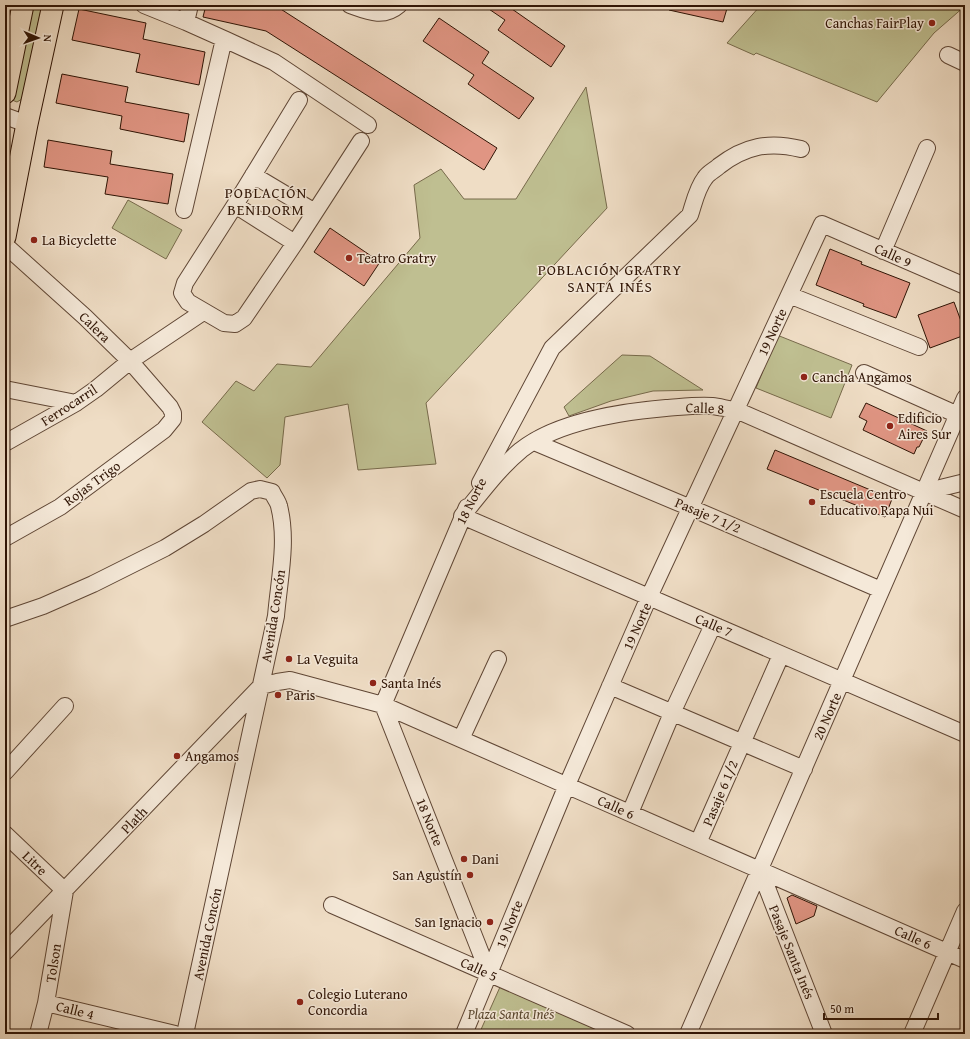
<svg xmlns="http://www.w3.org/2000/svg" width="970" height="1039" font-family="'Gentium Book Plus',serif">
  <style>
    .green { fill: #bfbf91; stroke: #776a4b }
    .building { fill: #e09583; stroke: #2f1405 }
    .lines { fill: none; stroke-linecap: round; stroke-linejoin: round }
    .minor-casing { stroke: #5f4635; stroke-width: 18 }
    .major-casing { stroke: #2f1405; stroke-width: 23 }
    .minor { stroke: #f5e9d9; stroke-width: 16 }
    .major { stroke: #efddc5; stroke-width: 21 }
    .poi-dot { fill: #8f2418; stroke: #f5e9d9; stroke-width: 1.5 }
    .labels { text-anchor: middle; stroke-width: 3; stroke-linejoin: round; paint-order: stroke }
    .poi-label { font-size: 14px; fill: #2f1405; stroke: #f5e9d9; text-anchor: start }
    .street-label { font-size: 14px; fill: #2f1405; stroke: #f5e9d9 }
    .park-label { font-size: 14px; font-style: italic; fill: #5a472f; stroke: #f5e9d9 }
    .neighbourhood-label { font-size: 15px; letter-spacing: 1px; fill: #2f1405; stroke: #f5e9d9 }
  </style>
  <rect width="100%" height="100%" fill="#efddc5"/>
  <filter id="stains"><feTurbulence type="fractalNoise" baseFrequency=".005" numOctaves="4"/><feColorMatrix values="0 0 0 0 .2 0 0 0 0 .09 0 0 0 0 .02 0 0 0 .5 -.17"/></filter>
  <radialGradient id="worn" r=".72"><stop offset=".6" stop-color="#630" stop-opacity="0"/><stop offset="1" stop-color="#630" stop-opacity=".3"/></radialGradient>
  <path class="green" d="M32 5H42L22 99 17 102 12 100Z
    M761 5H965V6L934 33 877 102 756 53 754 55 727 43Z
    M586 87 607 208 426 403 436 464 358 470 348 404 285 417 280 465 267 478 202 422 236 381 254 391 277 364 311 367 420 238 414 185 441 169 464 199H516Z
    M128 200 182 230 166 259 112 228Z
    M777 335 852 365 831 418 756 388Z
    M622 355 650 356 703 390 653 391 611 401 569 416 564 407Z
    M500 987 607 1034H479Z"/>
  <path class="building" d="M206 5H271L276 6 497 148 484 170 266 31 203 17Z
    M483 5H515L512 9 565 46 551 67 498 30 505 20Z
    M670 5H728L723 22 669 10Z
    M79 9 146 23 143 39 205 52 199 85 136 72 140 54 72 40Z
    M439 18 489 52 482 63 534 98 519 119 468 84 474 75 423 41Z
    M62 74 128 87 125 102 189 114 184 142 120 129 122 116 56 103Z
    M48 140 112 151 110 164 173 174 168 204 105 194 108 177 44 167Z
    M330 228 380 262 364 286 314 252Z
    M830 249 862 262 861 264 910 283 896 318 863 306 864 304 816 285Z
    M954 302 965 332V335L930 348 918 315Z
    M866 403 927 431 919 447H917L914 454 863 430 867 421 859 417Z
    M775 450 892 499 885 517 767 469Z
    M792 895 817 906 814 916 796 924 787 898Z"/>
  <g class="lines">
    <defs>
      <path id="minor" d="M144 5 186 22 224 39 184 210
        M350 5C367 11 383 19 399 5
        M186 22 190 5
        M224 39 274 62 368 125
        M948 55 965 63
        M299 100 235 205 185 283 182 293 188 302 224 323 235 324 244 318 295 243 361 141
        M5 116 27 124
        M253 175 315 212
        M235 205 295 243
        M5 245 85 317 130 361 170 407 173 413V419L164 430 60 507 5 538
        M883 251 927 148
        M789 295 919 347
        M864 373 958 415
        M5 389 76 403
        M534 442 691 508 881 590
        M5 443 76 403 96 389 130 361 203 312
        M480 483 552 348 690 215C694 203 697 188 705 178 708 173 715 170 719 166 745 146 769 141 801 149
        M924 492 965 482
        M467 507 383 705 489 974
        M965 510 736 410C728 409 720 407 712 406 696 405 681 407 666 408 620 412 558 421 521 450 498 469 481 493 462 516L965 734
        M5 619 43 606 93 584 165 548 204 524 251 491 260 489 272 492C274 497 278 501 279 506 288 541 279 580 276 616L185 1034
        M610 686 804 769
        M461 739 498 659
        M5 772 65 706
        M630 813 672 713 713 625
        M5 834 65 891 46 1003 38 1034
        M698 843 781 655
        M760 870 824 1034
        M332 905 627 1034
        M5 952 261 686 277 682 290 680 383 705 965 960
        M46 1003 175 1034
        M464 1034 567 785 649 597 822 224 965 286
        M688 1034 965 398
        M912 1034 965 911"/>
      <path id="major" d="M5 93 23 5
        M5 237 27 124 53 5"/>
    </defs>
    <use href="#minor" class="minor-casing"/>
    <use href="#major" class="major-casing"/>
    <use href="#minor" class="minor"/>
    <use href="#major" class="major"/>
  </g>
  <g class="poi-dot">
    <circle cx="932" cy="23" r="4"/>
    <circle cx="34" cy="240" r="4"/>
    <circle cx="349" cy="258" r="4"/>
    <circle cx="804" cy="377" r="4"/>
    <circle cx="890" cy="426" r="4"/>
    <circle cx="812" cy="502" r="4"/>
    <circle cx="289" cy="659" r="4"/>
    <circle cx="373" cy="683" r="4"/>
    <circle cx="278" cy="695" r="4"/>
    <circle cx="177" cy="756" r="4"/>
    <circle cx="464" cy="859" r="4"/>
    <circle cx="470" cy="875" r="4"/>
    <circle cx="490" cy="922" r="4"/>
    <circle cx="300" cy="1002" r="4"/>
  </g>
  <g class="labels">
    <g class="poi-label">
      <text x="924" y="28" text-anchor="end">Canchas FairPlay</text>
      <text x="42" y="245">La Bicyclette</text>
      <text x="357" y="263">Teatro Gratry</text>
      <text x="812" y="382">Cancha Angamos</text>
      <text x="898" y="423">Edificio<tspan x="898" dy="16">Aires Sur</tspan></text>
      <text x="820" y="499">Escuela Centro<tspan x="820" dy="16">Educativo Rapa Nui</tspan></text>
      <text x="297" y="664">La Veguita</text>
      <text x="381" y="688">Santa Inés</text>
      <text x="286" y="700">Paris</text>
      <text x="185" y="761">Angamos</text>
      <text x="472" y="864">Dani</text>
      <text x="462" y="880" text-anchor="end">San Agustín</text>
      <text x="482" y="927" text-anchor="end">San Ignacio</text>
      <text x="308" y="999">Colegio Luterano<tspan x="308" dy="16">Concordia</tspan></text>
    </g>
    <g class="street-label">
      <text transform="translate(893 255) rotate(24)" y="5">Calle 9</text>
      <text transform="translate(95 327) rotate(44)" y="5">Calera</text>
      <text transform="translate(772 332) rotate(-65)" y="5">19 Norte</text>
      <text transform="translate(69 405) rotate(-33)" y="5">Ferrocarril</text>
      <text transform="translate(705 408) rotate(2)" y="5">Calle 8</text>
      <text transform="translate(92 483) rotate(-36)" y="5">Rojas Trigo</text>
      <text transform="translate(471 501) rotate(-63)" y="5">18 Norte</text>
      <text transform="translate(708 515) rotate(23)" y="5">Pasaje 7 1/2</text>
      <text transform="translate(273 616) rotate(-81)" y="5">Avenida Concón</text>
      <text transform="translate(714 625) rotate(23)" y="5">Calle 7</text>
      <text transform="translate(637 626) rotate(-66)" y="5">19 Norte</text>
      <text transform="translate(827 716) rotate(-66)" y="5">20 Norte</text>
      <text transform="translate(720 793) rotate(-67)" y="5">Pasaje 6 1/2</text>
      <text transform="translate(616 807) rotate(24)" y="5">Calle 6</text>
      <text transform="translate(134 820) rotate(-46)" y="5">Plath</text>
      <text transform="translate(430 822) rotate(68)" y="5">18 Norte</text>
      <text transform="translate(35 863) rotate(44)" y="5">Litre</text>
      <text transform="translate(509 924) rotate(-68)" y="5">19 Norte</text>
      <text transform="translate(207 934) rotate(-78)" y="5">Avenida Concón</text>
      <text transform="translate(913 937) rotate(24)" y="5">Calle 6</text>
      <text transform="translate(792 952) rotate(68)" y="5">Pasaje Santa Inés</text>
      <text transform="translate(53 963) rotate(-81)" y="5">Tolson</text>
      <text transform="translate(479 969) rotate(24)" y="5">Calle 5</text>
      <text transform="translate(75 1010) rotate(14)" y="5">Calle 4</text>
    </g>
    <g class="park-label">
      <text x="511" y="1019">Plaza Santa Inés</text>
    </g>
    <g class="neighbourhood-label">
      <text x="266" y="198">POBLACIÓN<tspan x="266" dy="17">BENIDORM</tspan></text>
      <text x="610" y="275">POBLACIÓN GRATRY<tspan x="610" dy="17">SANTA INÉS</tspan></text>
    </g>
  </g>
  <rect width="970" height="1039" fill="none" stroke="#efddc5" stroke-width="20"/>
  <rect x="6" y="6" width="958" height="1027" fill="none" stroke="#2f1405" stroke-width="2"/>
  <rect x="10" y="10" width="950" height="1019" fill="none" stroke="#2f1405"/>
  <g transform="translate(38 38) rotate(92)" stroke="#f5e9d9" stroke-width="3" paint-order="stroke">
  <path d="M0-3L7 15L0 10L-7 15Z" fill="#2f1405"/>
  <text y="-6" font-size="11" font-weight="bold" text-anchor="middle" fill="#2f1405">N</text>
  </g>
  <path d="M824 1013v6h114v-6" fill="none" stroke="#2f1405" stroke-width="2"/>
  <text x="830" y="1013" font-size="12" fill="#2f1405" stroke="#f5e9d9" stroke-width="3" paint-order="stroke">50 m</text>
  <rect width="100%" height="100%" filter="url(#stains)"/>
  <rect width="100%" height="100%" fill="url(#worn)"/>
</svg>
